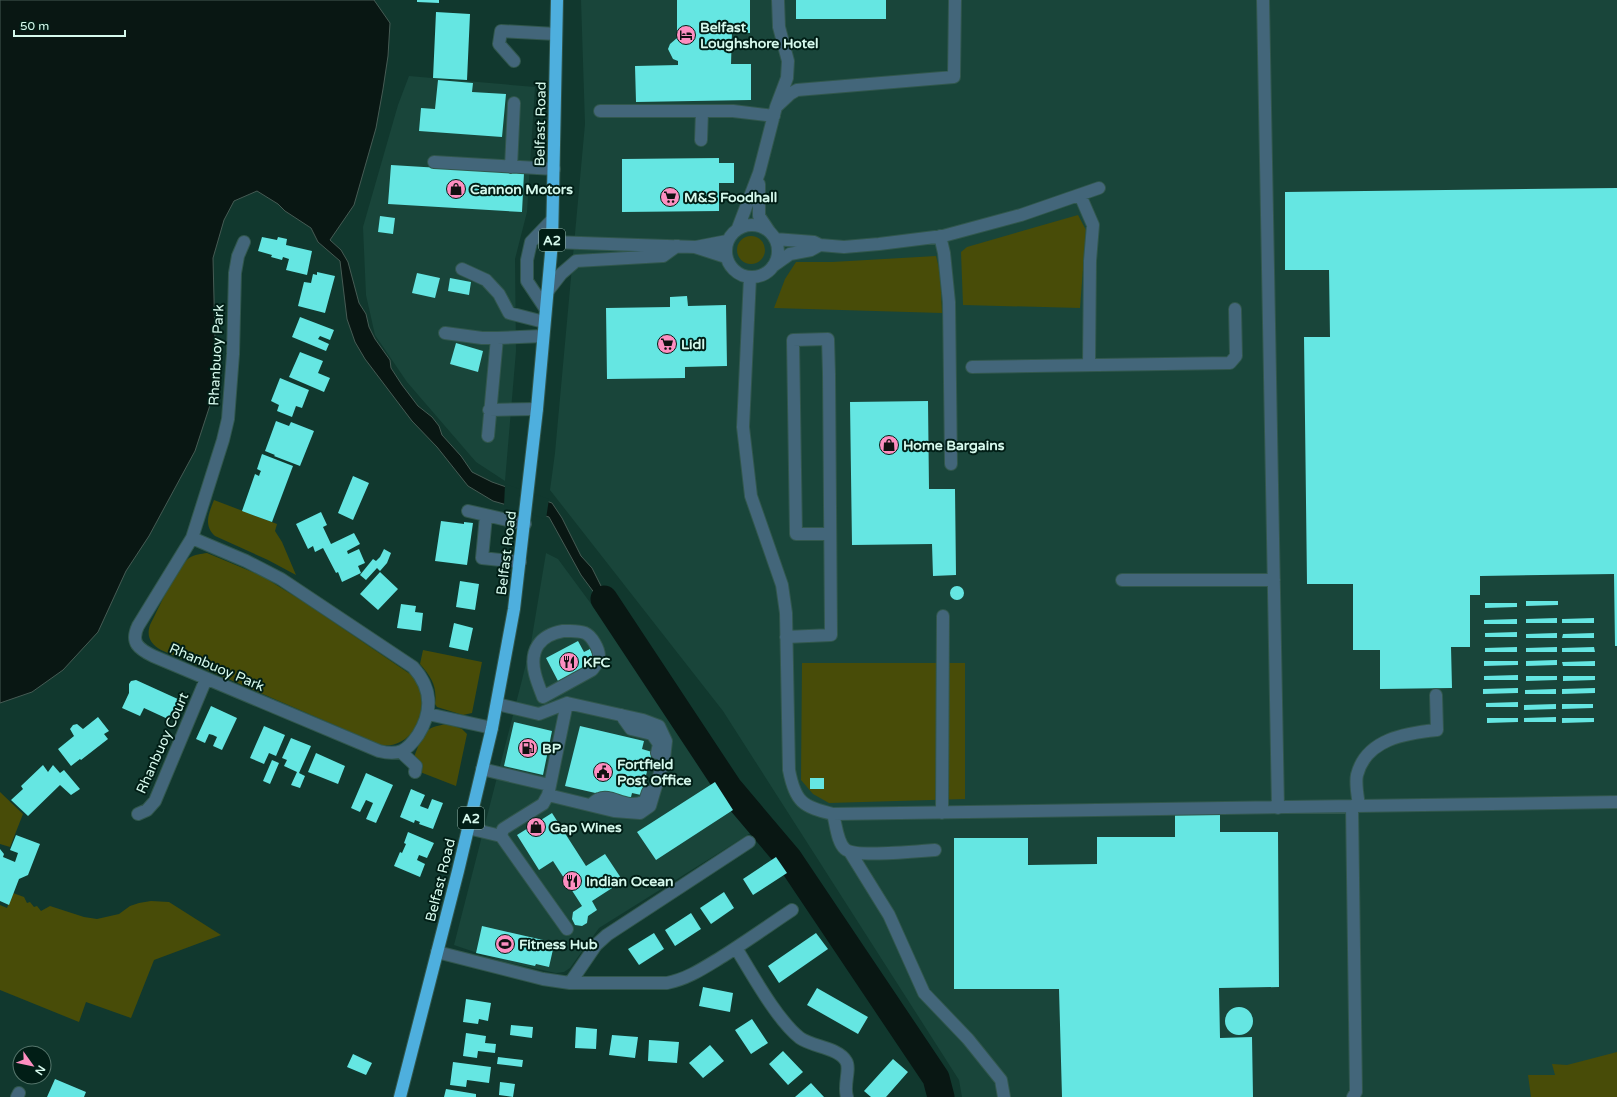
<svg xmlns="http://www.w3.org/2000/svg" width="1617" height="1097" font-family="'Varela Round',sans-serif">
  <style>
    .built { fill: #19453a }
    .green { fill: #484c08 }
    .water { fill: #091713; stroke: #465b54 }
    .pier { fill: #11382e }
    .lines { fill: none; stroke-linecap: round; stroke-linejoin: round }
    .river { stroke: #091713; stroke-width: 27 }
    .building { fill: #65e6e2 }
    .minor-casing { stroke: #31574d; stroke-width: 14 }
    .highway-casing { stroke: #31574d; stroke-width: 14 }
    .minor { stroke: #43667a; stroke-width: 12 }
    .highway { stroke: #4eafde; stroke-width: 12 }
    .labels { text-anchor: middle; stroke-width: 4; stroke-linejoin: round; paint-order: stroke }
    .shield { fill: #011e16; stroke: #96b7ac; stroke-width: 1 }
    .shield-label { font-size: 13px; font-weight: bold; fill: #d6f9ed }
    .poi-label { font-size: 14px; font-weight: bold; fill: #d6f9ed; stroke: #011e16; text-anchor: start }
    .street-label { font-size: 14px; fill: #d6f9ed; stroke: #011e16 }
  </style>
  <rect width="100%" height="100%" fill="#11382e"/>
  <path class="built" d="M581 0H1617V1097H962L959 1080 723 711 550 490 555 453 585 124Z
    M409 76 535 87 527 212 515 259 516 351 505 481 476 462 407 382 375 335 366 295 363 227 398 105Z
    M546 553 558 559 757 829 599 928 570 968 564 972 556 973 501 961 454 945 522 680 531 643Z"/>
  <path class="green" d="M1078 215 1086 230 1080 308 963 305 961 252 967 247Z
    M737 250a14 14 0 1 1 28 0a14 14 0 1 1-28 0Z
    M936 256 940 272 942 313 774 308 785 279 796 262H832Z
    M214 500 277 524 275 531 282 542 296 575 268 560 215 536C203 525 209 513 214 500Z
    M207 553 262 576 304 602 413 676C420 685 425 699 423 711 419 730 401 749 381 745L161 650C151 644 146 637 150 625 158 610 177 566 189 558 195 554 201 554 207 553Z
    M423 650 482 662 472 713 463 715 437 707 435 704C437 686 432 678 420 664Z
    M802 663H965V799L829 803 813 794 801 780Z
    M448 724 462 729 467 734 456 786 420 772 421 765 414 757C423 735 422 727 448 724Z
    M0 792 23 814 10 847 0 844Z
    M13 893 24 897 27 903 30 902 34 907 37 906 41 911 50 906 84 917 97 919 119 914 130 906 139 903 151 901 169 902 221 935 154 960 131 1018 86 1002 79 1022 0 990V905L7 908Z
    M1617 1052V1097H1531L1528 1075H1555L1552 1064 1567 1065Z"/>
  <path class="water" d="M0 0H374L390 23 388 56 383 89 376 128 354 205 330 240 341 250 348 262 359 303 366 314 369 327 375 339 390 360 391 368 402 385 418 406 432 417 439 426 442 435 461 456 472 472 492 482 552 503 562 518 581 556 592 568 606 596 601 602 581 575 549 517 493 501 468 486 437 447 412 421 365 359 355 342 347 319 340 261 318 242 311 228 285 211 278 204 257 191 234 201 224 220 213 258 215 340 212 399 195 451 149 536 126 571 98 632 63 670 32 692 0 703Z"/>
  <path class="pier" d="M505 484 549 499 546 519 504 506Z"/>
  <g class="lines">
    <path class="river" d="M604 599 729 788 789 859 936 1078 941 1097"/>
  </g>
  <path class="building" d="M417 0H439V3L417 2Z
    M677 0H750V33L732 32 731 64H751V100L636 102 635 66 678 65V61L673 59 668 49 670 44 677 38Z
    M796 0H886V19H796Z
    M436 12 470 14 467 80 433 78Z
    M438 80 473 83 472 92 506 94 502 137 419 131 421 108 435 109Z
    M719 158V163H734V183H719V211L622 212V159Z
    M391 165 524 173 522 212 388 204Z
    M1617 188V646H1615L1614 574 1480 576V595H1470V647H1451L1452 688 1380 689V650H1353V584H1307L1304 337H1330L1329 270H1285V192Z
    M380 216 395 218 393 234 378 232Z
    M262 237 277 240 278 237 287 239 286 245 312 251 307 275 286 270 289 259 283 257 282 260 271 257 272 255 258 251Z
    M317 272 335 276 325 313 298 306 304 282 311 283 313 274 317 275Z
    M417 273 440 278 435 298 412 293Z
    M450 278 471 282 469 295 448 291Z
    M687 296 688 306 726 305 727 366 685 367V378L607 379 606 308 670 307V297Z
    M300 317 334 330 330 340 320 336 318 339 329 344 326 351 292 337Z
    M456 343 483 351 478 372 450 364Z
    M300 352 323 361 318 373 330 378 324 392 289 377Z
    M280 378 309 390 302 408 296 406 292 417 277 411 279 405 271 401Z
    M928 401 929 489H955L956 575 933 576 932 544 852 545 850 402Z
    M276 421 289 426 291 422 314 431 300 466 274 456 275 455 265 451Z
    M262 454 293 466 272 522 242 511 255 474 259 476 260 473 261 471 257 469Z
    M353 476 369 483 353 520 338 513Z
    M321 512 327 525 323 527 331 544 354 533 360 544 347 551 348 554 359 549 365 563 358 566 361 573 342 582 338 572 336 573 323 548 315 552 313 546 308 549 296 524Z
    M441 521 464 524V522L473 523 467 565 435 561Z
    M384 549 391 553 387 563 380 571 377 568 366 580 360 575 373 559 376 561 380 557Z
    M380 572 398 589 378 610 360 594Z
    M460 581 479 584 475 610 456 607Z
    M950 593a7 7 0 1 1 14 0a7 7 0 1 1-14 0Z
    M1526 601H1558V605L1526 606Z
    M1485 603H1517V607L1485 608Z
    M401 604 416 606 415 612 423 613 421 631 397 628Z
    M1557 618V623H1526V619Z
    M1594 618V623H1562V619Z
    M1517 619V624H1484V620Z
    M454 623 473 628 468 651 449 647Z
    M1517 632V637H1485V633Z
    M1557 633V638H1526V634Z
    M1594 633V638H1562L1563 634Z
    M578 641 584 652 590 649 594 658 589 661 591 664 582 669 587 679 579 683 574 673 558 681 546 658Z
    M1517 647V652H1485V648Z
    M1557 647V652H1526V648Z
    M1594 647 1595 652H1562V648Z
    M1557 660V665L1526 666V661Z
    M1484 661H1518V665L1484 666Z
    M1595 661V666H1563L1562 662Z
    M1518 675V680H1484V676Z
    M1526 676H1557V680L1526 681Z
    M1563 676H1595V680L1563 681Z
    M136 680 180 700 170 720 144 708 140 716 122 708 129 693V684L131 681Z
    M1518 688V693L1483 694V689Z
    M1595 688V693L1562 694V689Z
    M1556 689V694H1525V690Z
    M1518 702V707H1486V703Z
    M1556 704V709L1524 710V705Z
    M1562 704H1593V708L1562 709Z
    M211 706 237 718 222 750 213 746 217 737 213 735 209 734 205 743 196 739Z
    M98 717 109 731 104 734 108 739 81 760 80 759 71 766 58 749 74 736 70 729 73 725 77 724 83 729Z
    M1556 717V722H1524V718Z
    M1487 718H1518V722L1487 723Z
    M1562 718H1594V722L1562 723Z
    M514 722 552 731 543 775 504 766Z
    M264 726 285 735 276 756 269 753 264 764 250 758Z
    M580 726 644 741 642 749 652 752 641 795 632 793 630 801 565 786Z
    M291 738 311 746 299 773 305 776 300 788 291 785 297 772 284 766 287 760 282 758Z
    M316 753 345 766 338 784 308 772Z
    M272 760 279 763 270 784 263 781Z
    M43 765 48 772 53 765 60 773 64 770 80 789 71 795 60 785 28 816 11 800 23 789 21 786Z
    M366 773 393 785 376 823 366 819 373 803 366 800 360 812 351 808Z
    M810 778H824V789H810Z
    M715 782 733 810 656 860 637 832Z
    M411 789 425 795 420 806 428 809 432 799 443 803 433 829 419 824 420 822 415 820 414 823 400 817Z
    M552 813 586 866 605 854 623 881 592 901 597 910 588 916 587 923 582 926 575 925 572 919 573 912 582 906 553 861 539 870 517 835Z
    M1220 814V832H1278L1279 987 1219 988 1220 1038 1252 1037 1253 1097H1062L1059 989H954V838H1028V865L1097 864V837H1175V815Z
    M408 832 434 843 427 858 419 855 417 860 425 864 420 877 394 866 400 852 402 853 406 844 404 843Z
    M16 835 40 844 28 875 19 879 9 905 0 901V849L4 854 3 857 15 862 18 853 10 850Z
    M776 857 787 873 753 895 743 879Z
    M724 892 734 908 711 924 700 908Z
    M691 913 701 929 675 946 665 930Z
    M482 926 543 940 542 942 554 945 549 967 536 964 535 966 476 953Z
    M654 933 664 949 639 965 628 949Z
    M816 933 828 949 779 983 768 966Z
    M703 987 733 993 730 1012 699 1006Z
    M817 988 868 1017 858 1034 807 1005Z
    M466 999 491 1003 488 1021 479 1019 478 1024 463 1022Z
    M1225 1021a14 14 0 1 1 28 0a14 14 0 1 1-28 0Z
    M752 1019 768 1043 751 1054 735 1030Z
    M511 1025 533 1027 532 1038 510 1035Z
    M576 1027 597 1029 596 1049 575 1048Z
    M466 1033 486 1036 485 1043 496 1044 495 1053 478 1051 477 1058 463 1056Z
    M612 1035 638 1037 635 1058 609 1055Z
    M649 1040 679 1042 677 1063 648 1061Z
    M710 1045 724 1061 703 1078 689 1063Z
    M783 1051 803 1072 788 1085 769 1064Z
    M353 1054 372 1063 366 1075 347 1067Z
    M498 1057 523 1060 522 1067 497 1064Z
    M893 1059 908 1072 886 1097H871L864 1091Z
    M453 1062 491 1067 489 1083 467 1080 466 1087 450 1085Z
    M55 1079 86 1092 84 1097H47Z
    M500 1082 515 1084 513 1097 499 1095Z
    M811 1083 824 1097H795Z
    M446 1089 476 1094V1097H444Z"/>
  <g class="lines">
    <defs>
      <path id="minor" d="M1263 0 1278 808
        M514 61 499 44 501 31 556 34
        M776 107 790 94 797 90 954 77 955 0
        M600 111H733L774 116
        M701 140 702 111
        M434 162 554 169
        M511 167 514 103
        M759 184V216L769 231
        M1080 195 1093 225 1090 261 1089 365
        M726 251a26 26 0 1 1 52 0a26 26 0 1 1-52 0Z
        M738 228 759 173 776 107 787 78 788 61 779 27 778 0
        M940 236 944 253 949 302 951 464
        M775 239 814 242 820 245 844 247 879 244 943 236 1021 215 1099 188
        M552 242 695 247 726 257
        M696 247 727 241
        M773 266 790 254 811 250 820 245
        M462 269 486 280 499 294 509 313 544 322
        M750 277 743 427 751 496 782 585 786 613 789 770C795 802 803 807 833 814L1617 802
        M547 292 561 274 576 261 663 256 677 246
        M545 308 527 281V260L531 242 552 220
        M445 333 482 338H497
        M972 367 1230 363 1236 356 1235 309
        M489 410 537 409
        M488 436 497 338 543 336
        M468 511 525 524
        M486 516 482 558 520 562
        M192 538 246 561 281 579 413 667C432 688 433 711 418 735 407 751 399 756 379 751L153 656C139 649 130 643 138 626L192 538 223 440 228 419 233 354 235 273 238 256 244 242
        M1122 580H1274
        M563 631C571 631 578 630 585 633 592 636 599 649 599 656 599 662 595 666 592 670L543 697C540 689 537 682 535 674 529 650 540 635 563 631Z
        M786 637 831 635 829 374 828 339 793 340 796 534H830
        M497 704 539 714 567 703 643 720 659 726 666 741 664 759 650 806 640 813 614 811 548 795
        M428 714 492 728
        M621 715 631 729 652 734 659 744 657 753
        M401 752 416 766 415 772
        M482 769 549 785
        M591 805C593 803 596 800 599 799 612 793 626 811 645 801L648 792
        M1352 806 1356 1092 1353 1097
        M1359 806C1358 797 1355 784 1357 775 1366 739 1406 733 1437 730L1436 695
        M942 813 943 616
        M138 814 147 810 155 801 206 679
        M833 814C836 824 837 842 845 849 855 858 919 851 935 850
        M468 828 501 836 567 929
        M501 836 503 829 543 804 548 795 567 703
        M850 852 889 915 924 993 968 1039 1001 1080 1004 1097
        M736 948C752 974 777 1020 800 1038 813 1047 839 1048 846 1061 851 1069 843 1085 847 1097
        M437 952 543 979 570 983H667C687 979 702 969 720 958 744 943 768 926 792 910
        M570 983 596 945 607 935 749 842
        M17 1097 19 1093"/>
      <path id="highway" d="M400 1097 458 871 492 728 514 609 537 409 552 242 557 0"/>
    </defs>
    <use href="#minor" class="minor-casing"/>
    <use href="#highway" class="highway-casing"/>
    <use href="#minor" class="minor"/>
    <use href="#highway" class="highway"/>
  </g>
  <defs>
    <symbol id="hotel-disc" viewBox="-11 -11 22 22"><circle r="9.5" fill="#fd8ec0" stroke="#011e16"/><path d="M-6-4.5h1.5V1H6V5H4.5V3h-9V5H-6ZM-4 0a1.8 1.8 0 1 1 3.6 0ZM.5 0V-2.5h3Q6-2.5 6 0Z" fill="#111"/></symbol>
    <symbol id="shop-disc" viewBox="-11 -11 22 22"><circle r="9.5" fill="#fd8ec0" stroke="#011e16"/><path d="M-5-2.5h2.3a2.7 3.5 0 0 1 5.4 0H5L5.5 6h-11ZM-1.5-2.5h3a1.5 2.3 0 0 0-3 0Z" fill="#111"/></symbol>
    <symbol id="supermarket-disc" viewBox="-11 -11 22 22"><circle r="9.5" fill="#fd8ec0" stroke="#011e16"/><path d="M-6-5.5h2.5l.6 2H6L4.5 2H-2.5L-4.4-4H-6ZM-1.5 3.2a1.3 1.3 0 1 0 .1 0ZM3 3.2a1.3 1.3 0 1 0 .1 0Z" fill="#111"/></symbol>
    <symbol id="restaurant-disc" viewBox="-11 -11 22 22"><circle r="9.5" fill="#fd8ec0" stroke="#011e16"/><path d="M-5-6h1v4h1v-4h1v4h1v-4h1v5L-1.5 .5V6h-2V.5L-5-1ZM5-6V6H3V1.5H1.5Q1.5-4 5-6Z" fill="#111"/></symbol>
    <symbol id="fuel-disc" viewBox="-11 -11 22 22"><circle r="9.5" fill="#fd8ec0" stroke="#011e16"/><path d="M-5.5-6h7V0h2V4h1.3V-2.5L3-4.5l.8-.8L6-3V5H2.5V1h-1V6h-7ZM-4.2-4.7v3.2H.2V-4.7Z" fill="#111"/></symbol>
    <symbol id="civic-disc" viewBox="-11 -11 22 22"><circle r="9.5" fill="#fd8ec0" stroke="#011e16"/><path d="M-.6-6.5H3V-4.5H.6V-3L4-1V1h2V6H-6V1h2V-1L-.6-3ZM-1.2 2.5V6h2.4V2.5Z" fill="#111"/></symbol>
    <symbol id="stadium-disc" viewBox="-11 -11 22 22"><circle r="9.5" fill="#fd8ec0" stroke="#011e16"/><path d="M0-5a6.5 5 0 1 0 0 10a6.5 5 0 1 0 0-10ZM-3.5-1.8h7v3.6h-7Z" fill="#111"/></symbol>
  </defs>
  <g fill-rule="evenodd">
    <use href="#hotel-disc" x="675" y="24" width="22" height="22"/>
    <use href="#shop-disc" x="445" y="178" width="22" height="22"/>
    <use href="#supermarket-disc" x="659" y="186" width="22" height="22"/>
    <use href="#supermarket-disc" x="656" y="333" width="22" height="22"/>
    <use href="#shop-disc" x="878" y="434" width="22" height="22"/>
    <use href="#restaurant-disc" x="558" y="651" width="22" height="22"/>
    <use href="#fuel-disc" x="517" y="737" width="22" height="22"/>
    <use href="#civic-disc" x="592" y="761" width="22" height="22"/>
    <use href="#shop-disc" x="525" y="816" width="22" height="22"/>
    <use href="#restaurant-disc" x="561" y="870" width="22" height="22"/>
    <use href="#stadium-disc" x="494" y="933" width="22" height="22"/>
  </g>
  <g class="labels">
    <g class="shield">
      <rect x="539" y="229" width="26" height="22" rx="3"/>
      <rect x="458" y="807" width="26" height="22" rx="3"/>
    </g>
    <g class="shield-label">
      <text x="552" y="245">A2</text>
      <text x="471" y="823">A2</text>
    </g>
    <g class="poi-label">
      <text x="700" y="32">Belfast<tspan x="700" dy="16">Loughshore Hotel</tspan></text>
      <text x="470" y="194">Cannon Motors</text>
      <text x="684" y="202">M&amp;S Foodhall</text>
      <text x="681" y="349">Lidl</text>
      <text x="903" y="450">Home Bargains</text>
      <text x="583" y="667">KFC</text>
      <text x="542" y="753">BP</text>
      <text x="617" y="769">Fortfield<tspan x="617" dy="16">Post Office</tspan></text>
      <text x="550" y="832">Gap Wines</text>
      <text x="586" y="886">Indian Ocean</text>
      <text x="519" y="949">Fitness Hub</text>
    </g>
    <g class="street-label">
      <text transform="translate(540 124) rotate(-89)" y="5">Belfast Road</text>
      <text transform="translate(216 355) rotate(-87)" y="5">Rhanbuoy Park</text>
      <text transform="translate(506 553) rotate(-83)" y="5">Belfast Road</text>
      <text transform="translate(217 667) rotate(23)" y="5">Rhanbuoy Park</text>
      <text transform="translate(162 743) rotate(-66)" y="5">Rhanbuoy Court</text>
      <text transform="translate(440 880) rotate(-76)" y="5">Belfast Road</text>
    </g>
  </g>
  <g transform="translate(32 1065) rotate(123)"><circle r="19" fill="#011e16" stroke="#56766c"/>
  <path d="M0-3L7 15L0 10L-7 15Z" fill="#fd8ec0"/>
  <text y="-6" font-size="11" font-weight="bold" text-anchor="middle" fill="#d6f9ed">N</text>
  </g>
  <path d="M14 30v6h111v-6" fill="none" stroke="#d6f9ed" stroke-width="2"/>
  <text x="20" y="30" font-size="12" fill="#d6f9ed" stroke="#011e16" stroke-width="3" paint-order="stroke">50 m</text>
</svg>
